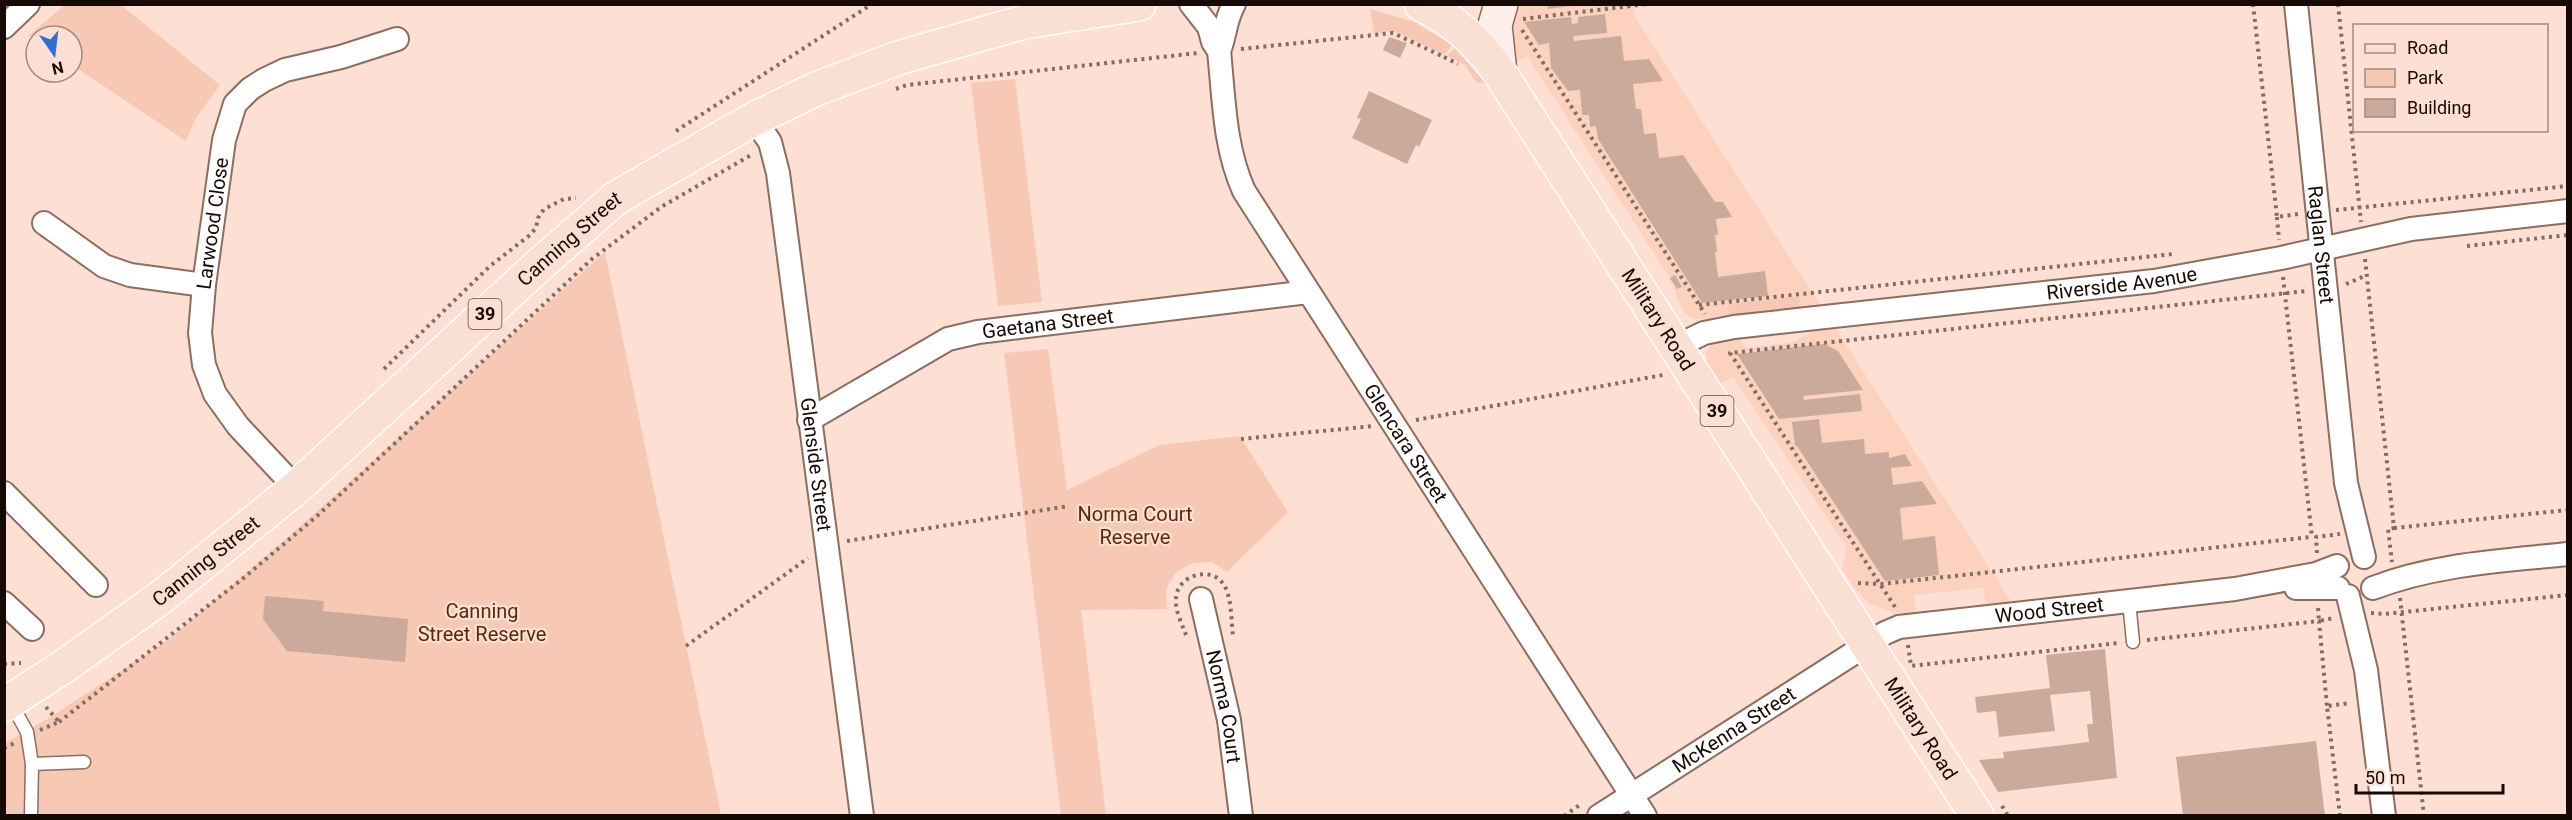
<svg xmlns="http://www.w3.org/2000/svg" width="2572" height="820" font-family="Roboto,sans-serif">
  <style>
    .built { fill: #fcd1be }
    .green { fill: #f7c8b4 }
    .building { fill: #ccaa9b }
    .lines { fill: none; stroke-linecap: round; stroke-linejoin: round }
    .lane-casing { stroke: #8c6d5f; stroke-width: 15 }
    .street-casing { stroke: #8c6d5f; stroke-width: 26 }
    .secondary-casing { stroke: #8c6d5f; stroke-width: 36 }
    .primary-casing { stroke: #fff; stroke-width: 36 }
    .path { stroke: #816d65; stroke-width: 4; stroke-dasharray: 3 4.5; stroke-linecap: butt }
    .lane { stroke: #fff; stroke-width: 12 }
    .street { stroke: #fff; stroke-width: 22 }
    .secondary { stroke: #fcefe9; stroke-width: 33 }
    .primary { stroke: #fadfd3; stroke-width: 33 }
    .labels { text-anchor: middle; stroke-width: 4.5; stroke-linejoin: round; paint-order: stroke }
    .shield { fill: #fde0d3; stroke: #5b4a44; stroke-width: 1.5 }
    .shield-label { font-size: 18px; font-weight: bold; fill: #160a06 }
    .street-label { font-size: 20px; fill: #160a06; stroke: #fde0d3 }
    .park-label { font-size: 20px; fill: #5c270c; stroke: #fde0d3 }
  </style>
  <rect width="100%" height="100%" fill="#fde0d3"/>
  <path class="built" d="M1574 4 1575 6 1633 5 1635 17 1821 306 1706 319H1695L1684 313 1668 275 1527 56 1515 63 1508 50 1510 5Z
    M1834 326 2012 603 1986 605 1983 588 1914 595 1916 613H1894L1868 603 1858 592 1842 569 1847 548 1733 377 1721 384 1707 363 1706 353 1714 342 1741 336 1742 344 1747 348 1795 342 1814 329Z"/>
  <path class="green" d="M65 5H121L220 85 196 118 186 141 72 65V36H36V41L28 36Z
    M1370 9 1414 22 1452 45 1444 55 1394 31 1374 33Z
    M1455 48 1485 83 1476 82 1465 65 1447 56Z
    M1015 79 1042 302 998 306 971 83Z
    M605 252 721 815 5 816V743L49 718 168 640 285 540Z
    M1800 297 1798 309 1730 317 1728 304Z
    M1048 349 1067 490 1159 445 1240 436 1288 512 1227 572 1212 562 1193 563 1176 572 1166 589 1167 609 1081 610 1106 815H1061L1004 353Z"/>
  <path class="building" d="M1547 4H1570V6L1548 9Z
    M1605 14 1607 33 1573 36 1574 41 1621 36 1624 61 1649 59 1663 81 1633 84 1636 109H1641L1644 134 1656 133 1659 158 1683 155 1715 202H1723L1732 217 1716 219 1718 235H1715L1717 251 1715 252 1718 277 1765 271 1768 296 1702 303 1598 139 1596 126 1590 127 1589 115H1582L1580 90 1568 91 1551 68 1549 43 1539 45 1524 22 1571 17 1572 24 1578 23V17Z
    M1389 37 1407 43 1400 58 1383 50Z
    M1369 91 1432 120 1419 147 1416 145 1407 164 1352 138 1361 119 1357 118Z
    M1675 275 1682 287 1677 289 1670 278Z
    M1824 344 1838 351 1863 390 1803 396 1804 400 1860 394 1862 411 1779 419 1737 354Z
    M1819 419 1822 443 1864 439 1865 454 1889 452V458L1905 454 1912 466 1891 468 1893 485 1922 481 1937 504 1900 508 1903 540 1935 536 1939 575 1885 581 1797 446H1795L1792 422Z
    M265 596 324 601 323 611 408 619 405 662 287 651 263 619Z
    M2105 649 2117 778 1998 792 1979 760 2004 758 2003 752 2089 742 2087 724H2093L2090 691 2050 695 2055 731 1999 737 1996 711 1977 713 1975 697 2050 688 2046 655Z
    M2316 741 2325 816H2183L2176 757Z"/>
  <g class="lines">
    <defs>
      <path id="lane" d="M2129 601 2133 642
        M11 703 27 732 32 764 31 816
        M32 764 84 762"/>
      <g id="street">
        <path id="s1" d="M1191 4 1209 27 1213 42 1219 51C1224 98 1224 147 1244 191L1645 816"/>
        <path id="s2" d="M2296 4 2346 483 2364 557"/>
        <path d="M4 27 28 4"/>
        <path d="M1219 51C1226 34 1224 23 1234 4"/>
        <path id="s3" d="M754 119 770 142 778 173 862 816"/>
        <path d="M44 223 104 266 130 275 204 285"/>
        <path id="s4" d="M1675 347 1704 333 1734 327 2154 281 2281 258 2411 229 2568 211"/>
        <path id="s5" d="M809 420 948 339 978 332 1308 292"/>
        <path id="s6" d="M296 488 238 426 215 394 204 365 200 333 204 285 224 140 235 104 250 89 264 80 285 70 341 57 397 39"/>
        <path d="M4 493 96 585"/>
        <path d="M2296 588H2338"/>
        <path d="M2373 588C2435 564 2502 561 2568 554"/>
        <path d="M2348 596 2366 670 2384 816"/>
        <path id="s7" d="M1201 599 1229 720 1241 816"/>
        <path d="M4 603 32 629"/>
        <path id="s8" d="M1599 816 1885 633 1899 627 2235 589 2316 574 2337 566"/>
      </g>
      <path id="secondary" d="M1500 73 1495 25 1501 4"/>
      <g id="primary">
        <path id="s9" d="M1421 4C1455 20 1478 43 1500 73L1977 816"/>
        <path id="s10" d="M4 705 63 667 160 598 296 488 537 267 616 198 754 119 816 89 898 58 1024 22 1139 4"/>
      </g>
    </defs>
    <use href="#lane" class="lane-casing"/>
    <use href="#street" class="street-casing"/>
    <use href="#secondary" class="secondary-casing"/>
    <use href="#primary" class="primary-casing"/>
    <path class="path" d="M2253 4 2277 217 2298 214
      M2338 4 2361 222
      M1523 19 1647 4
      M1522 30 1705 314
      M1241 49 1393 33 1444 57
      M1444 57 1458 64
      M896 89 907 85 1198 53
      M676 131 872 4
      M2336 210 2568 186
      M2277 217 2279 240
      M2467 246 2568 235
      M2365 259 2394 528 2388 529 2392 562
      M2283 277 2312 537
      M2346 284 2367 275
      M1699 305 2173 254
      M384 369 490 266 530 235 536 228 538 218 544 209 564 199 576 198
      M1416 420 1663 375
      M1241 439 1373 426
      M2394 528 2568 510
      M847 541 1069 506
      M2317 553 2316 537 2340 534
      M1858 583 1881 584 2311 537
      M2400 598 2424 816
      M1895 607 1730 353 2306 291
      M2318 608 2319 621 2334 618
      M2371 613 2384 614 2568 595
      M1186 635C1182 624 1175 611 1176 599 1176 576 1211 564 1224 585 1232 598 1231 620 1233 635
      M2147 640 2319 621 2327 706
      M1908 645 1911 666 2119 643
      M686 646 808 558
      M4 664 21 663
      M59 722 241 580 317 516 592 259 661 207 753 154
      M40 730 59 722 46 707
      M4 748 15 743
      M2002 806 2008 816
      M1564 816 1581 804
      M2340 816 2327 706 2351 703"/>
    <use href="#lane" class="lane"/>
    <use href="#street" class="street"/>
    <use href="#secondary" class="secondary"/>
    <use href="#primary" class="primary"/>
  </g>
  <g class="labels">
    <g class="shield">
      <rect x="468.5" y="299" width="33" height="30" rx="4.5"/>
      <rect x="1700.5" y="396" width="33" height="30" rx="4.5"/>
    </g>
    <g class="shield-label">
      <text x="485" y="320">39</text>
      <text x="1717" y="417">39</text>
    </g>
    <g class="street-label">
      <text dy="7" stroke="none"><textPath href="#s6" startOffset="298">Larwood Close</textPath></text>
      <text dy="7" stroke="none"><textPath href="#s10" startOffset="734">Canning Street</textPath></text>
      <text dy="7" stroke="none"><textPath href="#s2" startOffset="242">Raglan Street</textPath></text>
      <text dy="7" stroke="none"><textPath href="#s4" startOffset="453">Riverside Avenue</textPath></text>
      <text dy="7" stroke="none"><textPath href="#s9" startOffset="399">Military Road</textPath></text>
      <text dy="7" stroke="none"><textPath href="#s5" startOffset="262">Gaetana Street</textPath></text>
      <text dy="7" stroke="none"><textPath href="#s1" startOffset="498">Glencara Street</textPath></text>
      <text dy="7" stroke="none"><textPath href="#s3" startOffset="354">Glenside Street</textPath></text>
      <text dy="7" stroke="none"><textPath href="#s10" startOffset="248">Canning Street</textPath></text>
      <text dy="7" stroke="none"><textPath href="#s8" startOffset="506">Wood Street</textPath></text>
      <text dy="7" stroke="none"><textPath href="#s7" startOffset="110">Norma Court</textPath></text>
      <text dy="7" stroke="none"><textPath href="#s9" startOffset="885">Military Road</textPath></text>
      <text dy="7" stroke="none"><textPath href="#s8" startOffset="160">McKenna Street</textPath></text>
    </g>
    <g class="park-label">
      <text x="1135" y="521">Norma Court<tspan x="1135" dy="23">Reserve</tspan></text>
      <text x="482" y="618">Canning<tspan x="482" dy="23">Street Reserve</tspan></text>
    </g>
  </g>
  <rect width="2572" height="820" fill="none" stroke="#160a06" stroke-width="12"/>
  <rect x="2353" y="24" width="195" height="108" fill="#fde0d3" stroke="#a18a81" stroke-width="1.5"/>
  <rect x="2365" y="44" width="30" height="9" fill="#fadfd3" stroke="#a18a81" stroke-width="1.5"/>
  <text x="2407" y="54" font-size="18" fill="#160a06">Road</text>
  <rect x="2365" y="69" width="30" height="18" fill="#f7c8b4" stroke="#a18a81" stroke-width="1.5"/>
  <text x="2407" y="84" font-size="18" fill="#160a06">Park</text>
  <rect x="2365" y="99" width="30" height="18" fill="#ccaa9b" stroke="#a18a81" stroke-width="1.5"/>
  <text x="2407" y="114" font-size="18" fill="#160a06">Building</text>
  <g transform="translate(54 54) rotate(166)"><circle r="28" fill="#fde0d3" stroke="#a18a81" stroke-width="1.5"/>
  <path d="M0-4.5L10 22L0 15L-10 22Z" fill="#306ddb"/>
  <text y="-9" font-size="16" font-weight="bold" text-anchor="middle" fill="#160a06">N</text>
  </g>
  <path d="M2356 784v9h147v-9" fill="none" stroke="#160a06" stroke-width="3"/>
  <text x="2365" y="784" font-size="18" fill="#160a06" stroke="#fde0d3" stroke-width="4.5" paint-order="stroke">50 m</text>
</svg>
